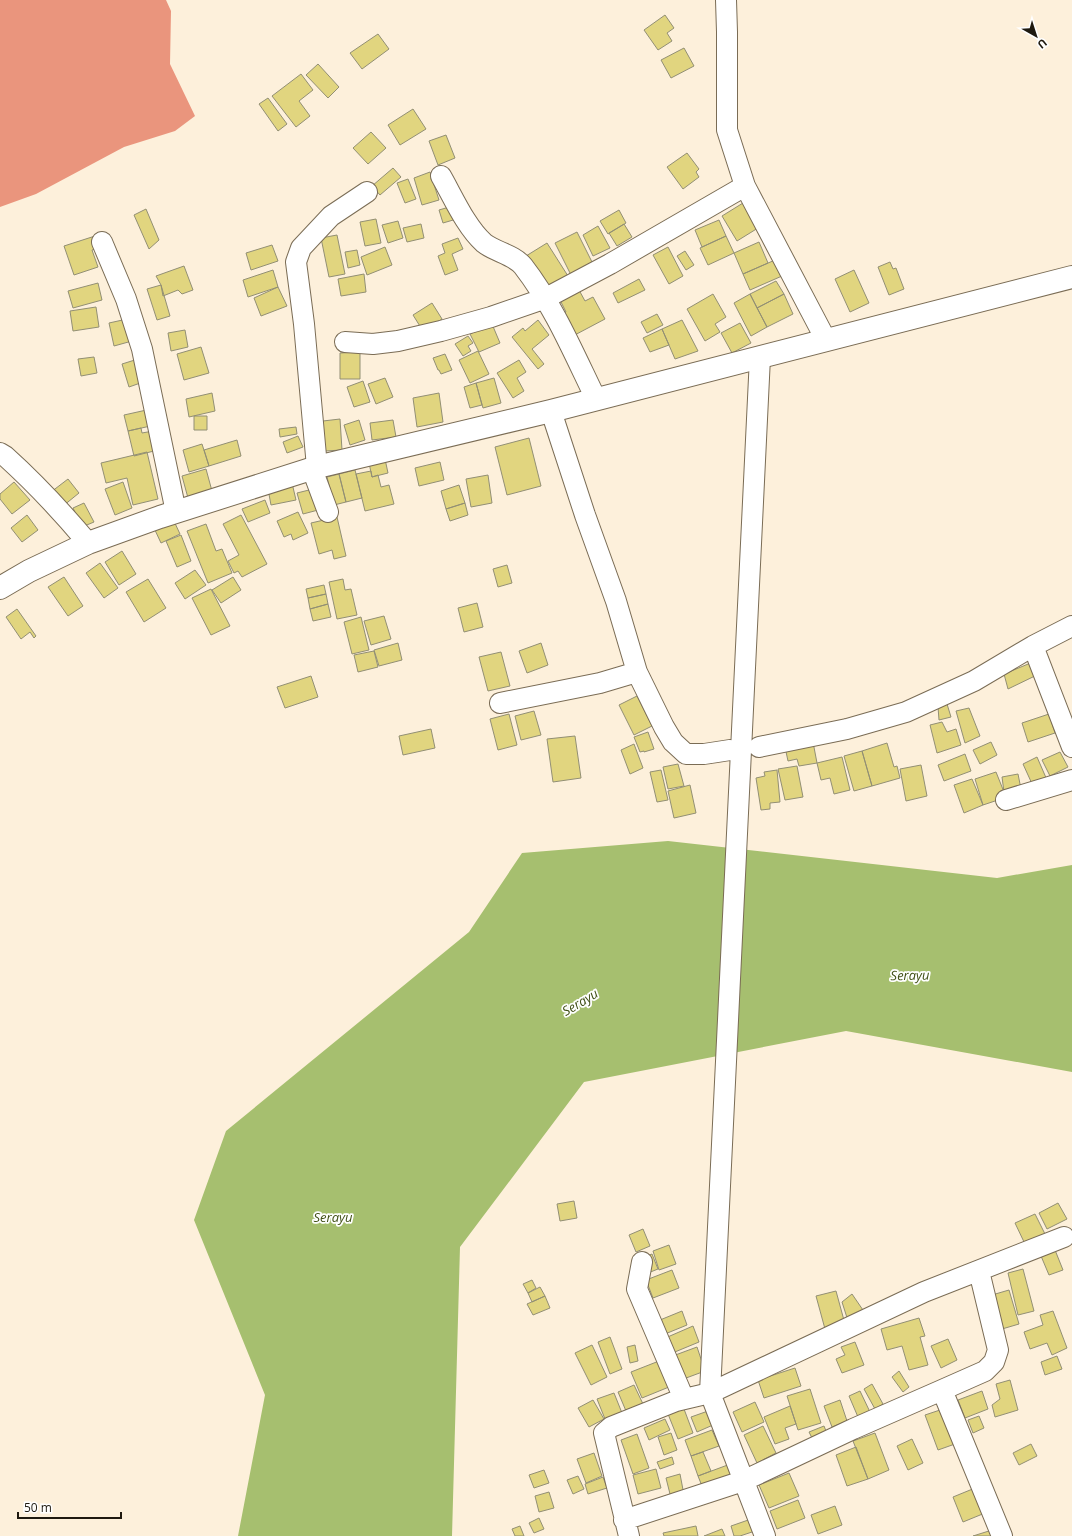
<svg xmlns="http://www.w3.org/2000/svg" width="1072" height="1536" font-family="'Open Sans',sans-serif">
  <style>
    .forest { fill: #ea957d }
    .water { fill: #a6bf6f }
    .building { fill: #e1d57f; stroke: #928f74 }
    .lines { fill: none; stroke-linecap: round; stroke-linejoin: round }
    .minor-casing { stroke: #7a6c55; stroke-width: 22 }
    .major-casing { stroke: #7a6c55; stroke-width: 24 }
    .minor { stroke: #fff; stroke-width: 20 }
    .major { stroke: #fff; stroke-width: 22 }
    .labels { text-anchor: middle; stroke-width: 3.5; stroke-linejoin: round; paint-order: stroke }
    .water-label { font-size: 13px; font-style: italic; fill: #415017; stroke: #fff }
  </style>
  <rect width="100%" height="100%" fill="#fdf0db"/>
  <path class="forest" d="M0 0H166L171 11 170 64 195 116 175 131 124 147 36 194 0 207Z"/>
  <path class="water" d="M668 841 997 878 1072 865V1072L846 1031 584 1082 460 1247 452 1536H238L265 1395 194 1220 226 1131 469 932 522 853Z"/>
  <path class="building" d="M665 15 674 28 667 33 672 41 658 50 644 30Z
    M378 34 389 49 362 69 350 53Z
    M684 48 694 66 671 78 661 60Z
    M318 64 339 87 328 98 306 75Z
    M301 74 313 90 299 101 310 116 296 127 272 96Z
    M268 98 287 124 278 131 259 104Z
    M413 109 426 129 400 145 388 125Z
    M371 132 386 148 368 164 353 148Z
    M446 135 455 158 438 165 429 141Z
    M687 153 699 169 696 172 699 177 683 189 667 167Z
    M393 168 401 177 380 195 372 186Z
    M430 172 439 200 422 205 414 178Z
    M408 179 416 199 405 203 397 183Z
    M743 203 758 228 737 241 722 216Z
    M456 205 460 218 443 223 439 210Z
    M146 209 159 240 149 249 134 215Z
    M619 210 626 223 608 234 600 221Z
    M376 219 381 243 365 246 360 222Z
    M719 220 726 236 702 247 695 230Z
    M398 221 403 238 388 243 382 225Z
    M421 224 424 238 407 242 403 228Z
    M624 224 632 237 617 246 609 233Z
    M598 226 610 248 593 256 583 235Z
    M577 232 594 266 572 277 555 243Z
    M337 235 345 274 329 277 321 238Z
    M95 236 99 248 92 250 98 267 74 275 64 246Z
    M726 236 734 253 708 265 700 248Z
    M458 238 463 249 452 254 458 270 445 275 438 256 445 253 442 244Z
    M759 242 768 263 743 274 734 253Z
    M547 243 568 276 546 288 526 256Z
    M272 245 278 261 251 270 246 253Z
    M385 247 392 265 367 275 361 257Z
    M668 247 683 276 669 284 653 255Z
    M357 250 360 265 348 268 345 252Z
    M685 251 694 265 686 270 677 256Z
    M775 260 782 276 750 290 743 274Z
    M890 262 893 269 896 268 904 289 889 295 878 267Z
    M184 266 193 290 182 294 178 290 163 296 161 285 156 276Z
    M273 270 278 287 248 297 243 280Z
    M854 270 869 303 850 312 835 279Z
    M364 274 366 292 341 296 338 279Z
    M639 279 645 290 618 303 613 293Z
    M776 281 784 294 757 308 750 294Z
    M98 283 102 300 73 308 68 291Z
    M161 285 170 316 157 320 147 289Z
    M278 287 287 306 261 316 254 298Z
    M579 290 585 301 593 297 605 319 571 337 560 316 566 312 560 300Z
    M713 294 726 317 715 324 720 332 705 341 687 309Z
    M750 294 767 327 751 336 734 303Z
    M784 294 793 314 767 327 757 308Z
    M432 303 442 319 423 331 413 315Z
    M96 307 99 327 73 331 70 311Z
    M657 314 663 325 647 333 641 322Z
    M127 319 132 341 114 346 109 323Z
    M538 320 549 335 532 349 544 364 538 369 512 337 523 328 525 331Z
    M682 320 698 351 675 359 662 329Z
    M740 323 751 343 732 353 721 333Z
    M492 324 500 343 479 352 470 334Z
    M662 329 669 345 650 352 643 338Z
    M185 330 188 347 171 351 168 333Z
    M468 336 473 343 468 346 471 351 463 356 455 344Z
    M201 347 209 373 184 380 177 354Z
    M478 351 489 374 470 383 459 360Z
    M360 352V379H340V353Z
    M445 354 452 370 441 374 439 370H438L433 358Z
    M94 357 97 373 81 376 78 359Z
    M138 359 146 381 129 387 122 364Z
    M519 360 526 372 517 378 524 391 513 398 497 373Z
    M385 378 393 397 376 404 368 384Z
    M494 378 501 403 483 408 476 383Z
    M363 381 370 402 354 407 347 387Z
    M476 383 482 405 470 408 464 387Z
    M212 393 215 411 189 417 186 399Z
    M439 393 443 422 417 427 413 398Z
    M151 409 155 425 128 431 124 415Z
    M194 416H207V430H194Z
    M340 419 342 450 325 451 323 421Z
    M359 420 365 440 350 445 344 425Z
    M393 420 396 437 372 440 370 423Z
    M296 427 297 434 280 437 279 429Z
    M141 428 142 433 153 431 158 450 134 456 128 431Z
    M298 436 303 447 287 453 283 442Z
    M529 438 541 486 507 495 495 447Z
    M237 440 241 456 209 466 204 450Z
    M202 444 209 466 189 472 183 450Z
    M147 452 158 499 133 505 127 478 106 483 101 463Z
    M385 459 388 473 372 477 369 463Z
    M440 462 444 480 419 486 415 468Z
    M206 469 212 491 188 498 182 476Z
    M355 470 362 498 346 502 339 474Z
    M371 471 372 477 378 475 381 487 389 485 394 504 365 511 356 474Z
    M339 474 346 502 334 505 327 477Z
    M488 475 492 503 471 507 466 479Z
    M68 479 79 493 63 506 51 492Z
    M14 482 30 500 12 514 0 499V494Z
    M123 482 132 508 115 515 105 489Z
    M292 483 296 500 271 505 268 489Z
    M459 485 465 503 446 509 441 491Z
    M317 488 322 509 303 514 297 493Z
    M265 500 270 513 248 522 242 509Z
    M84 503 94 522 82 527 73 508Z
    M465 503 468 515 450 521 446 509Z
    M298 512 308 533 293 540 291 534 284 537 277 521Z
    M27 515 38 530 22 542 11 528Z
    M241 515 267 564 242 577 238 571 234 573 228 561 239 555 223 524Z
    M337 517 346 556 334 559 332 550 319 554 311 523Z
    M173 519 180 534 161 543 154 528Z
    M206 524 216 551 222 549 232 573 208 583 187 531Z
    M181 535 191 561 177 567 166 541Z
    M122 551 136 574 119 585 105 562Z
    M100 563 118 588 104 598 86 573Z
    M507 565 512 583 498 587 493 569Z
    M195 570 206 585 185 599 175 583Z
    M64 577 83 606 68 616 48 587Z
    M233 577 241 590 221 603 212 590Z
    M148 579 166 608 144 622 126 592Z
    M343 579 345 590 351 589 357 615 337 619 329 582Z
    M324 585 326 594 308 598 306 589Z
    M211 589 230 626 211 635 192 598Z
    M326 594 328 604 310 609 308 598Z
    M477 603 483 627 464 632 458 608Z
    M328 604 331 617 313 621 310 609Z
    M17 609 36 636 34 638 30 632 21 639 6 617Z
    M384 616 391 639 371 645 364 621Z
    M361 617 369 650 352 654 344 622Z
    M398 643 402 660 379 666 374 650Z
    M541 643 548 665 527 673 519 651Z
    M374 651 378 667 358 672 354 655Z
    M501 652 510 686 488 691 479 657Z
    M1033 662 1039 674 1008 689 1004 674Z
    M311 676 318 697 285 708 277 687Z
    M637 696 652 726 634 735 619 705Z
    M947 704 951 717 939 720 938 707Z
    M969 708 980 736 965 743 956 711Z
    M534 711 541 735 521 740 515 716Z
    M509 714 517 745 498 750 490 719Z
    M1049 714 1055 733 1028 742 1022 723Z
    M942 722 947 732 956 729 961 745 937 753 930 725Z
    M431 729 435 748 403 755 399 736Z
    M648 732 654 749 644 752V751L640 752 634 737Z
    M575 736 581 778 553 782 547 739Z
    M813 742 817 763 799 766 797 759 788 761 785 747Z
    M991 742 997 755 980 764 973 750Z
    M887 743 894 767 897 766 900 778 872 786 862 751Z
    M634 744 643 768 630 774 621 750Z
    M862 751 872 786 854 791 844 756Z
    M1060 752 1068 767 1050 776 1042 760Z
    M965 754 971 771 944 781 938 765Z
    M842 757 850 790 834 794 830 778 821 780 817 763Z
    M1037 757 1047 780 1033 786 1023 764Z
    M678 764 684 786 668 789 663 767Z
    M921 765 927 796 906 801 900 769Z
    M797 766 803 797 785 800 778 769Z
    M661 770 668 800 657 802 650 772Z
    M777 770 780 802 770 803V809L761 810 756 778 765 776 764 772Z
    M996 772 1004 792V798L983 805 975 779Z
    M1018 774 1021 789 1004 792 1002 777Z
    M972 779 983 805 964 813 954 785Z
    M690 785 696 813 674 818 668 791Z
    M574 1201 577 1218 560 1221 557 1204Z
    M1058 1203 1067 1219 1047 1229 1039 1213Z
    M1035 1214 1045 1234 1025 1244 1015 1223Z
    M643 1229 650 1246 636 1252 629 1235Z
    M669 1245 676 1264 659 1270 653 1251Z
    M1055 1250 1063 1270 1049 1275 1041 1256Z
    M652 1254 658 1269 648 1273 642 1258Z
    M1023 1269 1034 1311 1018 1315 1008 1273Z
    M672 1270 679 1288 653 1298 646 1280Z
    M532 1280 536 1288 528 1293 523 1284Z
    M540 1287 545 1296 532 1302 528 1293Z
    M1009 1290 1019 1324 1002 1329 992 1295Z
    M836 1291 845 1324 825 1329 816 1296Z
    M852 1294 865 1313 849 1324 842 1302Z
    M545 1296 550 1308 533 1315 527 1304Z
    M682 1311 687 1325 665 1334 660 1320Z
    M1053 1311 1067 1348 1052 1355 1047 1343 1030 1349 1024 1332 1043 1325 1040 1315Z
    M919 1318 925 1336 920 1337 928 1365 909 1370 902 1346 887 1350 881 1329Z
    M693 1326 699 1342 670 1354 663 1339Z
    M610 1337 622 1369 610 1374 598 1342Z
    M948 1339 957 1360 941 1368 931 1346Z
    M855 1342 864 1365 842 1373 836 1359 845 1355 841 1347Z
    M592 1345 607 1377 591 1385 575 1353Z
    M635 1345 638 1361 630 1363 627 1347Z
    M697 1347 705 1371 678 1381 670 1357Z
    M1057 1356 1062 1369 1045 1375 1041 1362Z
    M659 1361 669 1387 642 1398 631 1372Z
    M795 1368 801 1386 764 1398 758 1380Z
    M899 1371 909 1387 903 1392 892 1377Z
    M1010 1380 1018 1410 995 1417 992 1405 1000 1399 996 1384Z
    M872 1384 883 1404 875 1409 864 1389Z
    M634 1385 643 1404 626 1411 618 1392Z
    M810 1389 821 1423 798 1430 787 1396Z
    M860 1391 870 1412 858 1417 849 1396Z
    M982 1391 988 1409 965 1418 958 1400Z
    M614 1393 622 1413 605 1419 597 1399Z
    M593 1400 604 1419 589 1427 578 1408Z
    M840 1400 847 1421 832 1427 824 1406Z
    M755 1402 764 1422 742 1432 733 1412Z
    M790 1406 796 1424 785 1428 789 1439 775 1444 764 1417Z
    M684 1409 693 1433 678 1439 668 1414Z
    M943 1409 955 1444 938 1450 925 1415Z
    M708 1411 713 1425 697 1432 691 1417Z
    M979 1416 984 1428 973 1433 968 1420Z
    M665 1419 670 1430 649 1440 644 1428Z
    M763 1426 776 1453 757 1463 744 1435Z
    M824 1426 828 1436 814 1442 809 1432Z
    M712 1430 719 1446 691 1456 685 1440Z
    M671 1433 677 1450 664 1455 658 1437Z
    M875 1433 889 1470 868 1479 853 1441Z
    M637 1434 649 1468 633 1474 621 1440Z
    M912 1439 923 1463 908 1470 897 1446Z
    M1031 1444 1037 1456 1019 1465 1013 1453Z
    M856 1447 868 1479 847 1486 836 1455Z
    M703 1452 711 1471 698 1476 691 1456Z
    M594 1453 602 1476 586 1483 577 1459Z
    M672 1457 674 1464 660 1469 657 1462Z
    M733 1463 738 1478 704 1491 698 1476Z
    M656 1469 661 1488 638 1494 633 1475Z
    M544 1470 549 1483 534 1488 529 1475Z
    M789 1473 799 1496 769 1508 759 1485Z
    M680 1474 684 1495 671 1498 666 1478Z
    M578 1476 584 1489 573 1494 567 1480Z
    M603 1477 607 1488 588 1494 585 1484Z
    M975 1488 985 1513 963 1522 953 1497Z
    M549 1492 554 1508 539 1512 535 1496Z
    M798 1500 805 1518 777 1529 770 1511Z
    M835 1506 842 1525 818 1534 811 1515Z
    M539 1518 544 1529 534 1533 529 1523Z
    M754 1518 758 1530 740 1536H734L731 1526Z
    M520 1526 524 1536H515L512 1529Z
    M696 1526 698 1536H664L663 1533Z
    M722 1529 725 1536H704Z
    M992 1530 995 1536H973Z"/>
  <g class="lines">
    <defs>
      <path id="minor" d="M726 0 727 32V130L745 186 826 340
        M441 176C453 197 466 227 484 243 495 252 513 254 523 266 554 306 574 354 596 399
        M102 242 126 299 142 349 176 512
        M345 342 373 344 398 341 441 331 491 317 546 298 610 264 745 186
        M760 357 710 1393 765 1536
        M551 411 585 515 616 601 637 672 664 727 673 742 686 754H704L730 750
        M0 453 5 456C35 483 62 512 88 543
        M317 467 304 324 296 262 301 248 331 216 367 192
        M312 469 328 512
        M1033 646 1072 747
        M500 703 600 683 637 672
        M759 747 847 729 906 712 974 681 1033 646 1072 626
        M1006 800 1072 780
        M642 1262 637 1289 684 1399
        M942 1390 985 1371 994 1362 998 1350 979 1271
        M624 1520 743 1481 853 1429 942 1390 1002 1536
        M629 1536 604 1433 611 1427 676 1401 710 1393 924 1292 1064 1237"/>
      <path id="major" d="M0 588 29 571 88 543 160 517 317 467 551 411 1072 277"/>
    </defs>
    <use href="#minor" class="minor-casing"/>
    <use href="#major" class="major-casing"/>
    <use href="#minor" class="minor"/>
    <use href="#major" class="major"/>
  </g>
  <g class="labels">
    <g class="water-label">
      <text transform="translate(910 975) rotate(-1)" y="5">Serayu</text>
      <text transform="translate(580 1002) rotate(-31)" y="5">Serayu</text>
      <text x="333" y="1222">Serayu</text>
    </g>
  </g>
  <g transform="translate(1036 36) rotate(141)" stroke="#ffffff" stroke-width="3" paint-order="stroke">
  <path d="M0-3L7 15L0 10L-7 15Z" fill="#1e190f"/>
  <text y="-6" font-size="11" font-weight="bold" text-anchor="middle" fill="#1e190f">U</text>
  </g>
  <path d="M18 1512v6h103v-6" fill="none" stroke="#1e190f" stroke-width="2"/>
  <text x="24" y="1512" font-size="12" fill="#1e190f" stroke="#ffffff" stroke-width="3" paint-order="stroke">50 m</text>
</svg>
